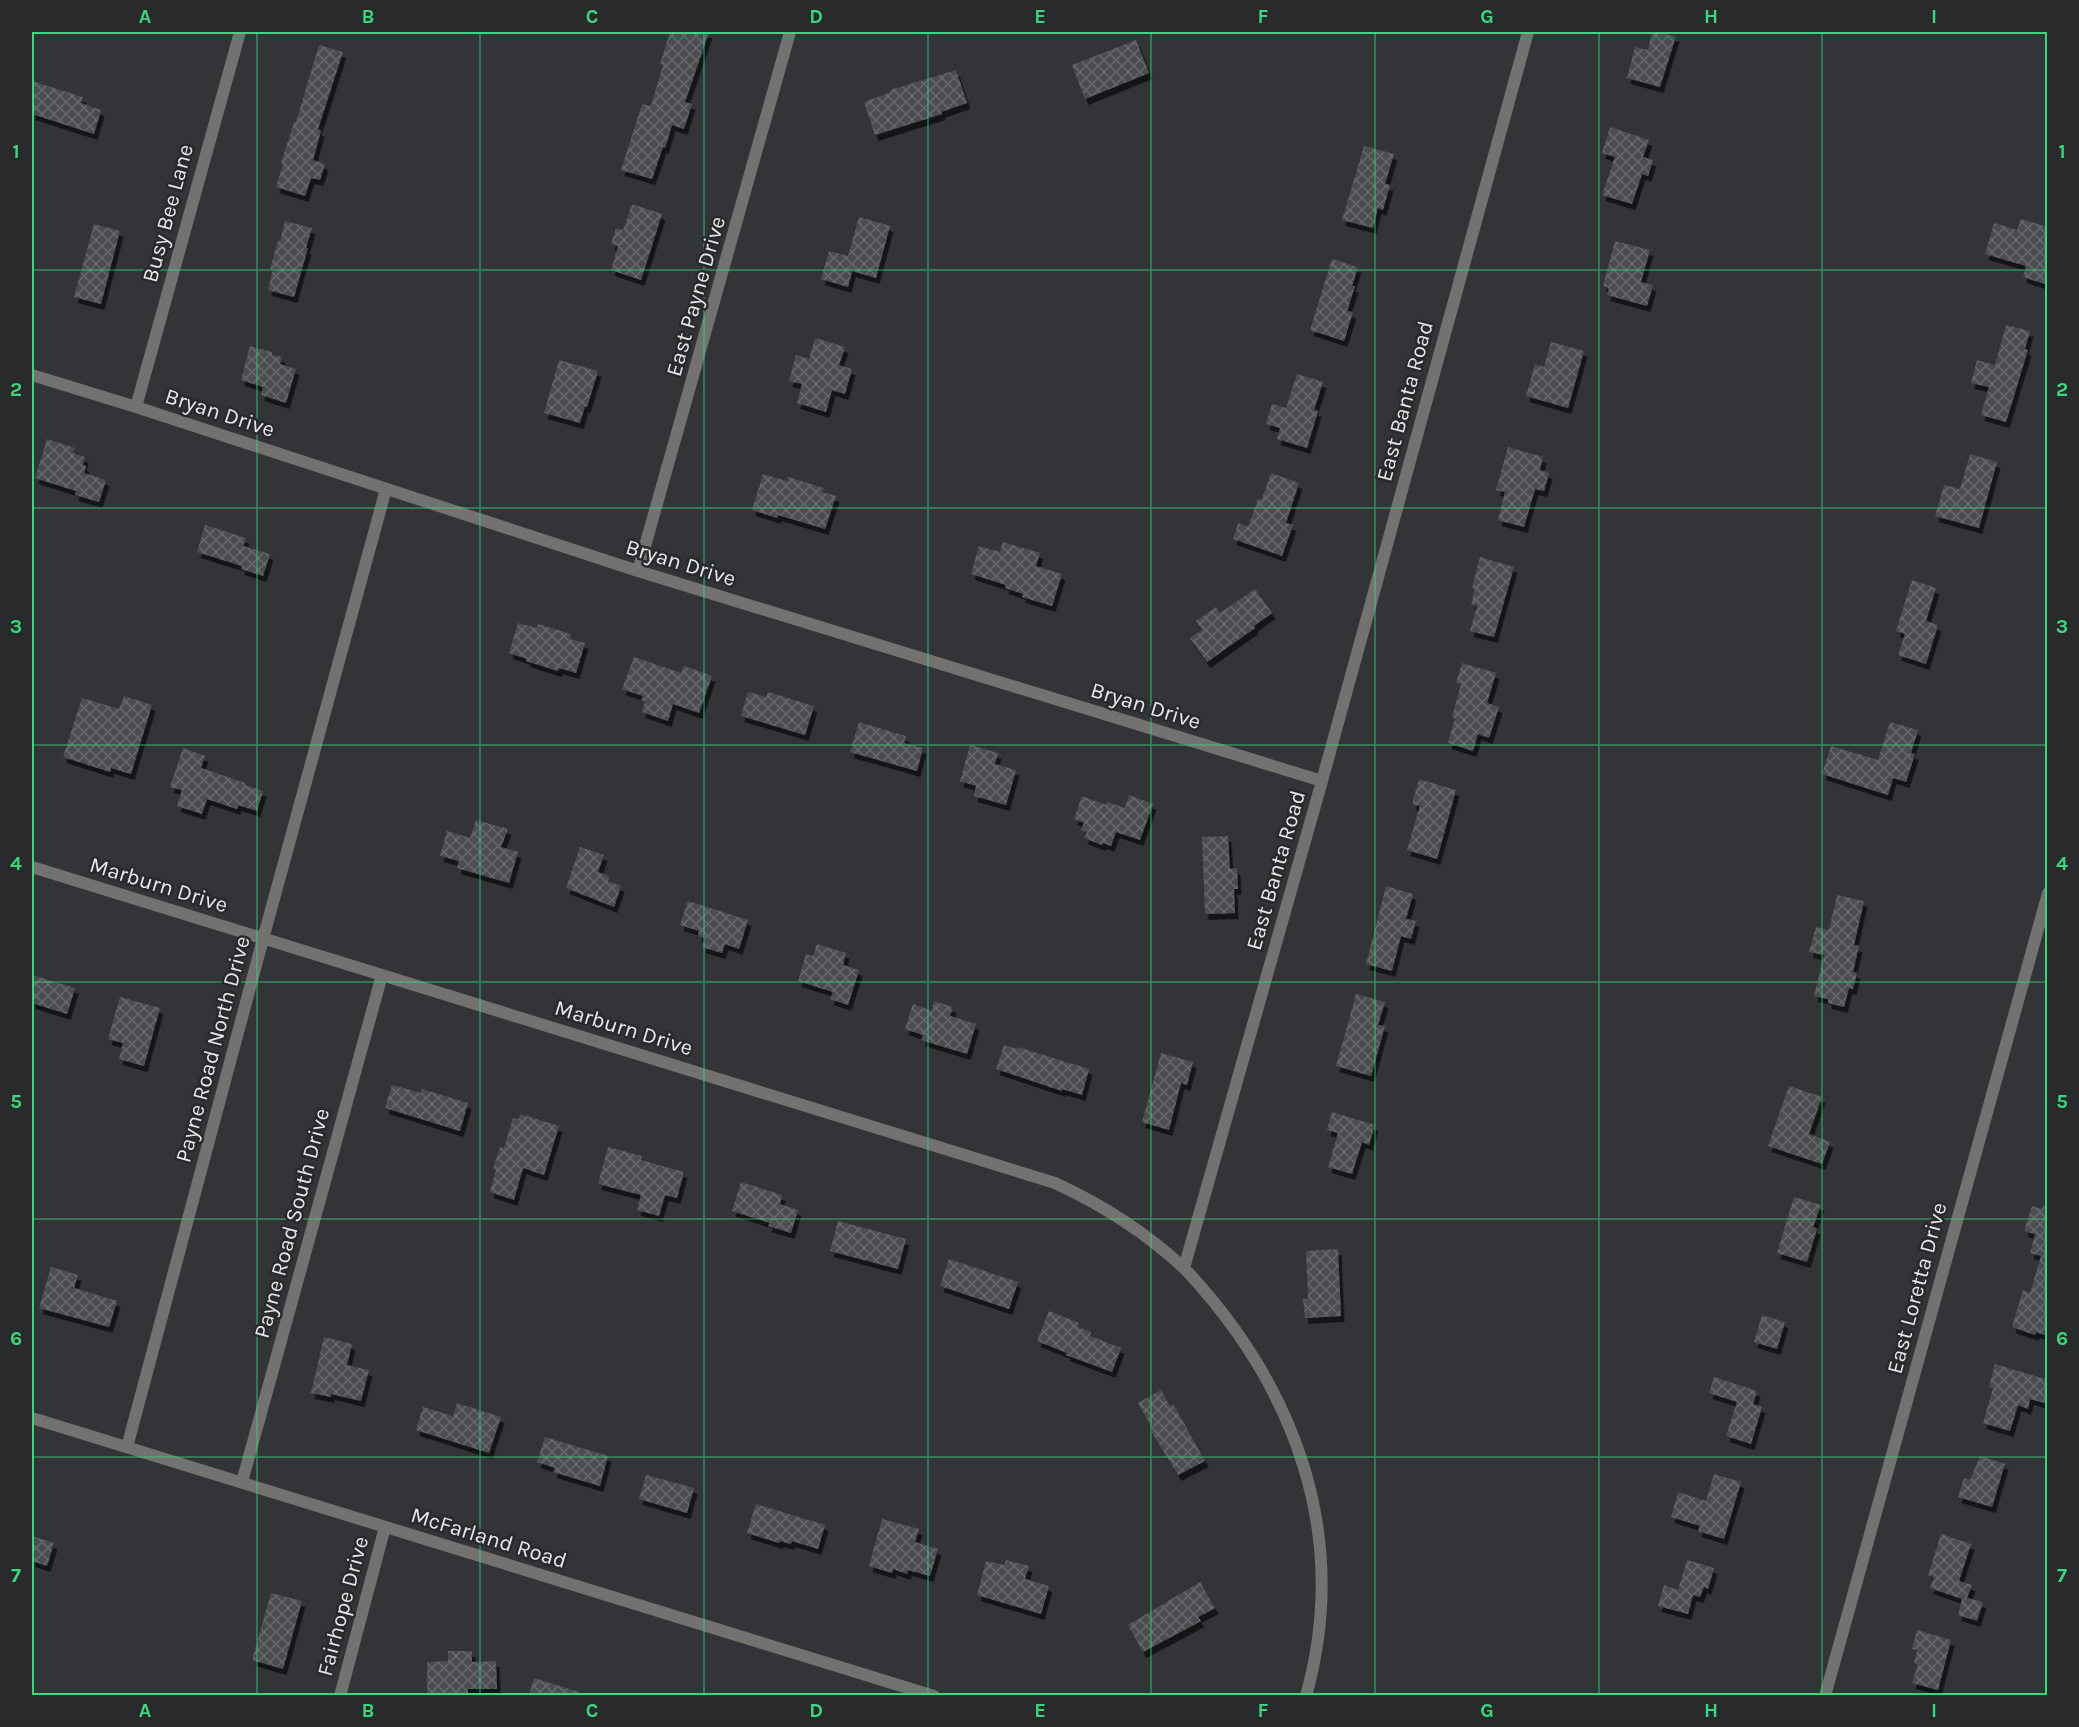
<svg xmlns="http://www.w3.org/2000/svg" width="2079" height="1727" font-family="Karla,sans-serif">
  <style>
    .building { fill: url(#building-cross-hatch); filter: url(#shadow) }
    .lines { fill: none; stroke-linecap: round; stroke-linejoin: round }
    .minor { stroke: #747271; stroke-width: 12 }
    .tertiary { stroke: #747271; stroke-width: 12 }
    .grid { fill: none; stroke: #3bd77e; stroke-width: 1.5; stroke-opacity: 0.55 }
    .labels { text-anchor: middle; stroke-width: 5; stroke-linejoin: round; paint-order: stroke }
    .street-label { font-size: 22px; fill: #e6e7e9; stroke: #282a2c }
    .neatline { fill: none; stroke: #3bd77e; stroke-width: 2 }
    .grid-label { font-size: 20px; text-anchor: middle; font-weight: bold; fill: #3bd77e }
  </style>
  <defs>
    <pattern id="building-cross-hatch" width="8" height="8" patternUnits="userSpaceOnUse" patternTransform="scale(1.5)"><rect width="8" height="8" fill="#4c4e51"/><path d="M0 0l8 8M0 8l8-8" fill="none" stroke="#66686a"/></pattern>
    <filter id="shadow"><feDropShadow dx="3.5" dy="6" stdDeviation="0" flood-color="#0009"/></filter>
  </defs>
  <rect width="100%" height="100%" fill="#323437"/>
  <path class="building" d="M670 32H709L685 102 692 104 684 129 672 125 665 148 663 147 652 179 621 170 642 104 651 106 663 65 660 64Z
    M1652 32 1676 36 1660 87 1627 78 1635 47 1648 50Z
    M1136 40 1149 73 1085 99 1072 65Z
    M319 45 343 52 318 129 321 131 313 160 325 164 320 180 311 178 305 196 276 187 283 164 281 163 294 122H296Z
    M956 70 967 103 941 112 942 114 875 135 864 102 891 92 890 90Z
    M32 81 83 97 81 103 101 110 94 134 32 114Z
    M1610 127 1649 140 1643 157 1653 160 1648 176 1642 174 1632 204 1602 195 1615 157 1602 153Z
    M1364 146 1394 154 1385 184 1390 185 1383 210 1378 208 1373 228 1342 220Z
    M632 204 662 214 641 280 611 270 618 246 611 244 616 228 623 230Z
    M859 217 890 226 876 278 852 271 848 287 821 279 829 251 848 256Z
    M2021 219 2048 227V285L2023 277 2026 266 1985 254 1994 223 2017 230Z
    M285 221 312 228 306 248H308L294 297 268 290 273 270 270 269 278 241H280Z
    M94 224 120 231 101 304 74 297Z
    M1615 241 1650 250 1641 282 1653 285 1647 306 1607 295 1609 288 1603 286Z
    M1332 259 1358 267 1352 286H1355L1347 311 1353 312 1344 341 1310 330Z
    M2006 325 2030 331 2025 349 2028 350 2006 422 1981 415 1989 387 1971 383 1977 360 1995 365Z
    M815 338 845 347 839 365 852 369 845 394 832 390 826 412 797 403 802 384 789 381 796 355 809 359Z
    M1551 342 1584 351 1568 408 1526 396 1535 364 1544 367Z
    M250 346 272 352V355L282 357 280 364 296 369 286 403 261 395 263 387 241 380Z
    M559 360 598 371 587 407 585 406 580 423 544 413Z
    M1297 374 1323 382 1314 410 1318 411 1307 448 1277 439 1280 428 1266 424 1272 404 1286 408Z
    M47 439 75 448 73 453 85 457 83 465 86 466 84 473 106 480 99 502 75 495 76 491 35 478Z
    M1508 447 1543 457 1540 470 1549 473 1544 491 1535 489 1524 527 1498 520 1505 492 1496 490Z
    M1970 454 1997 462 1979 528 1935 516 1944 485 1960 489Z
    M1271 473 1299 483 1286 523 1293 525 1282 556 1233 539 1238 523 1248 527 1258 499H1262Z
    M763 474 787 481 788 477 824 488 822 492 836 496 825 529 778 515 777 518 752 510Z
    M205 525 246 538 243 546 270 554 263 576 241 569 242 566 197 552Z
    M1003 542 1040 553 1036 566 1062 574 1052 606 1022 597 1023 594 1005 588 1006 585 971 574 979 546 1000 552Z
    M1480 557 1514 567 1494 637 1470 631 1477 606 1471 604 1475 589 1472 588Z
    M1912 580 1936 588 1926 621 1938 625 1926 664 1898 655 1905 634 1896 631Z
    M1255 589 1272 613 1254 626 1255 628 1207 662 1190 638 1202 630 1196 621 1216 607 1220 613Z
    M518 623 537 628 538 624 571 634 570 639 585 643 576 673 559 668 558 671 526 661 527 659 509 653Z
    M634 657 681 673 684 666 712 676 699 713 673 704 668 721 642 712 645 702 641 700 643 696 622 689Z
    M1462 663 1496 673 1487 703 1499 707 1489 738 1478 734 1473 751 1448 743 1455 718 1452 717 1461 684 1456 683Z
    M748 692 766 697 768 692 814 706 805 735 741 716Z
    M124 696 152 705 131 774 111 768 110 772 63 757 82 698 119 709Z
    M859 722 906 736 904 743 923 748 917 771 850 752Z
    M1890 722 1918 730 1911 753 1915 754 1906 782 1893 778 1888 795 1822 774 1831 746 1878 760Z
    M970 745 998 753 995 764 1016 770 1006 805 974 796 976 786 960 781Z
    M183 748 205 756 201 768 245 783V785L263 791 257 811 238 805 237 809 207 799 202 814 177 806 182 790 170 787Z
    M1419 779 1456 790 1437 859 1407 850 1420 806 1412 804Z
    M1129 795 1153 804 1140 840 1116 832 1111 846 1103 843 1102 845 1084 838 1087 832 1081 830 1084 823 1074 819 1082 796 1106 805 1107 802 1125 808Z
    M476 820 508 829 501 847 518 852 509 883 457 868 459 861 440 856 447 831 470 838Z
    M1228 836 1230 869 1237 868 1238 889H1234L1235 913 1205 914 1202 837Z
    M580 847 604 855 598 872 609 876 608 881 621 886 614 907 566 888Z
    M1386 886 1413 894 1406 919 1416 921 1411 939 1401 936 1392 971 1366 964Z
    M1837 895 1864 901 1854 945 1859 946 1853 972 1857 973 1853 989 1849 988 1844 1007 1828 1003V999L1814 996 1824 955 1809 952 1816 927 1829 930Z
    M688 901 748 920 739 949 725 944 722 953 702 947 705 938 698 936 699 931 680 925Z
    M817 944 846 953 843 965 859 970 848 1005 830 999 833 992 798 981 806 954 813 956Z
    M32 975 75 988 67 1014 32 1003Z
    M1356 994 1385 1002 1378 1025 1385 1026 1371 1076 1336 1066Z
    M120 997 160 1008 144 1066 119 1059 123 1043 108 1039Z
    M934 1001 953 1007 950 1016 976 1024 967 1054 921 1040 923 1035 905 1029 913 1004 932 1011Z
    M1004 1045 1017 1049 1018 1047 1089 1069 1082 1095 1062 1089V1091L996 1069Z
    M1161 1053 1193 1062 1187 1085 1181 1083 1169 1130 1142 1122Z
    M392 1085 421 1093 422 1089 468 1103 460 1131 385 1108Z
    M1789 1086 1822 1097 1809 1134 1830 1142 1822 1164 1768 1146Z
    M1332 1112 1375 1125 1369 1145 1362 1142 1352 1174 1328 1167 1338 1133 1327 1130Z
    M520 1114 559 1126 544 1175 523 1168 514 1200 490 1192 496 1170 493 1169 500 1147 504 1148 513 1118 519 1119Z
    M608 1147 642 1156 641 1160 684 1172 677 1198 665 1195 659 1216 637 1210 641 1195 598 1184Z
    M741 1182 782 1195 780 1204 798 1210 791 1233 768 1226 770 1223 732 1211Z
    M1794 1197 1821 1205 1813 1227 1817 1229 1807 1262 1777 1253Z
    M2032 1206 2042 1209 2043 1206 2048 1207V1336L2036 1332 2035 1335 2012 1327 2023 1290 2030 1293 2041 1256 2030 1253 2035 1234 2024 1231Z
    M838 1221 906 1239 898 1269 830 1251Z
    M1338 1249 1341 1316 1305 1318 1303 1299H1308L1306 1251Z
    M949 1259 1018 1282 1009 1309 940 1286Z
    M51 1267 78 1275 74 1288 117 1301 109 1327 39 1308Z
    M1049 1311 1079 1323 1078 1327 1091 1332 1090 1336 1121 1348 1112 1372 1066 1355 1067 1353 1037 1341Z
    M1762 1315 1785 1322 1777 1349 1754 1342Z
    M324 1337 352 1344 347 1365 369 1370 361 1401 331 1394V1397L311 1393Z
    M1995 1364 2048 1380V1404L2030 1399 2028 1409 2018 1405 2010 1431 1983 1423 1993 1388 1989 1387Z
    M1714 1377 1757 1391 1753 1404 1762 1407 1751 1444 1726 1436 1737 1402 1709 1393Z
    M1161 1390 1170 1406 1174 1405 1205 1461 1178 1475 1151 1431 1153 1430 1138 1403Z
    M457 1403 501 1417 489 1453 416 1430 423 1407 453 1416Z
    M545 1437 608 1456 600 1486 553 1472 555 1468 537 1462Z
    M1980 1456 2005 1464 1992 1507 1958 1497 1964 1478 1970 1480Z
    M1714 1474 1741 1482 1724 1539 1698 1531 1700 1526 1671 1517 1678 1492 1706 1501Z
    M646 1475 694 1488 687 1513 639 1499Z
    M756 1504 825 1525 818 1549 792 1541 791 1544 780 1541 779 1543 747 1533Z
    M882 1519 919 1529 915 1542 938 1549 930 1576 908 1570 907 1574 893 1569 892 1573 869 1566Z
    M1941 1534 1971 1544 1959 1581 1972 1585 1967 1598 1983 1602 1977 1621 1958 1615 1962 1599 1930 1588 1934 1577 1928 1575Z
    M32 1536 54 1543 47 1566 32 1561Z
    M1006 1560 1029 1566 1025 1579 1049 1586 1041 1614 977 1595 986 1561 1004 1565Z
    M1687 1560 1714 1568 1708 1589 1704 1587 1700 1597 1693 1595 1688 1614 1658 1606 1664 1585 1678 1590Z
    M1200 1582 1215 1608 1198 1617 1201 1621 1143 1652 1128 1625Z
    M271 1593 302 1601 283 1669 252 1660Z
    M1917 1630 1951 1640 1938 1690 1912 1683 1918 1664 1914 1663 1917 1650 1912 1649Z
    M448 1651H472V1662L496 1661 497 1689H468V1695H427V1662L448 1661Z
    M534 1678 579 1692V1695H529Z"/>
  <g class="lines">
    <path class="minor" d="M32 375 136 407 638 571 1322 781
      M136 407 240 32
      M638 571 790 32
      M32 867 1055 1183C1103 1205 1145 1232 1184 1268
      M127 1447 263 939 386 489
      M242 1482 382 975
      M340 1696 385 1527
      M1306 1696C1351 1535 1295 1386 1184 1268L1322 781 1528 32
      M1825 1696 2048 893"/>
    <path class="tertiary" d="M32 1418 934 1696"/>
  </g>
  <path class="grid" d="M257 32V1696M480 32V1696M704 32V1696M928 32V1696M1151 32V1696M1375 32V1696M1599 32V1696M1822 32V1696M32 270H2048M32 508H2048M32 745H2048M32 982H2048M32 1219H2048M32 1457H2048"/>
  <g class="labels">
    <g class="street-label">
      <text transform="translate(167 213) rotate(-75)" y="8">Busy Bee Lane</text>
      <text transform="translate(695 296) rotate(-74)" y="8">East Payne Drive</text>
      <text transform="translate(1404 401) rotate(-75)" y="8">East Banta Road</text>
      <text transform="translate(220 412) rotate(18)" y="8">Bryan Drive</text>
      <text transform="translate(681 562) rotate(17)" y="8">Bryan Drive</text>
      <text transform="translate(1146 705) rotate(17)" y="8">Bryan Drive</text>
      <text transform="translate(1275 870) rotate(-74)" y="8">East Banta Road</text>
      <text transform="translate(159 884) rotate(17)" y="8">Marburn Drive</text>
      <text transform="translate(624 1027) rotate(17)" y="8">Marburn Drive</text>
      <text transform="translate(212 1049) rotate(-75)" y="8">Payne Road North Drive</text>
      <text transform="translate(291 1223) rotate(-75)" y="8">Payne Road South Drive</text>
      <text transform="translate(1916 1288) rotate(-75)" y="8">East Loretta Drive</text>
      <text transform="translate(489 1537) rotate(17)" y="8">McFarland Road</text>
      <text transform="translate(342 1606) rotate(-75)" y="8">Fairhope Drive</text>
    </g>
  </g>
  <rect width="2079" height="1727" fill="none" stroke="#282a2c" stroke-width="66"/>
  <rect x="33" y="33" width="2013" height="1661" class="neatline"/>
  <g class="grid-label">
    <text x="145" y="23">A</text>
    <text x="368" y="23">B</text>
    <text x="592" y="23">C</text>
    <text x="816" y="23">D</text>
    <text x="1040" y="23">E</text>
    <text x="1263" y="23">F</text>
    <text x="1487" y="23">G</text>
    <text x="1711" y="23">H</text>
    <text x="1934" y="23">I</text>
    <text x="16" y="158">1</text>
    <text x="2062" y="158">1</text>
    <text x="16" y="396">2</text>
    <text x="2062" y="396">2</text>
    <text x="16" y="633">3</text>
    <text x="2062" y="633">3</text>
    <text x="16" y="870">4</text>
    <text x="2062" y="870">4</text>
    <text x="16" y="1108">5</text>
    <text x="2062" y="1108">5</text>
    <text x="16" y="1345">6</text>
    <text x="2062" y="1345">6</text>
    <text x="16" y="1582">7</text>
    <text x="2062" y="1582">7</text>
    <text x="145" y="1717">A</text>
    <text x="368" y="1717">B</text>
    <text x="592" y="1717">C</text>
    <text x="816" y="1717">D</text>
    <text x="1040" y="1717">E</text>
    <text x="1263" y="1717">F</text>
    <text x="1487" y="1717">G</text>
    <text x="1711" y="1717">H</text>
    <text x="1934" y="1717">I</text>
  </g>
</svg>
